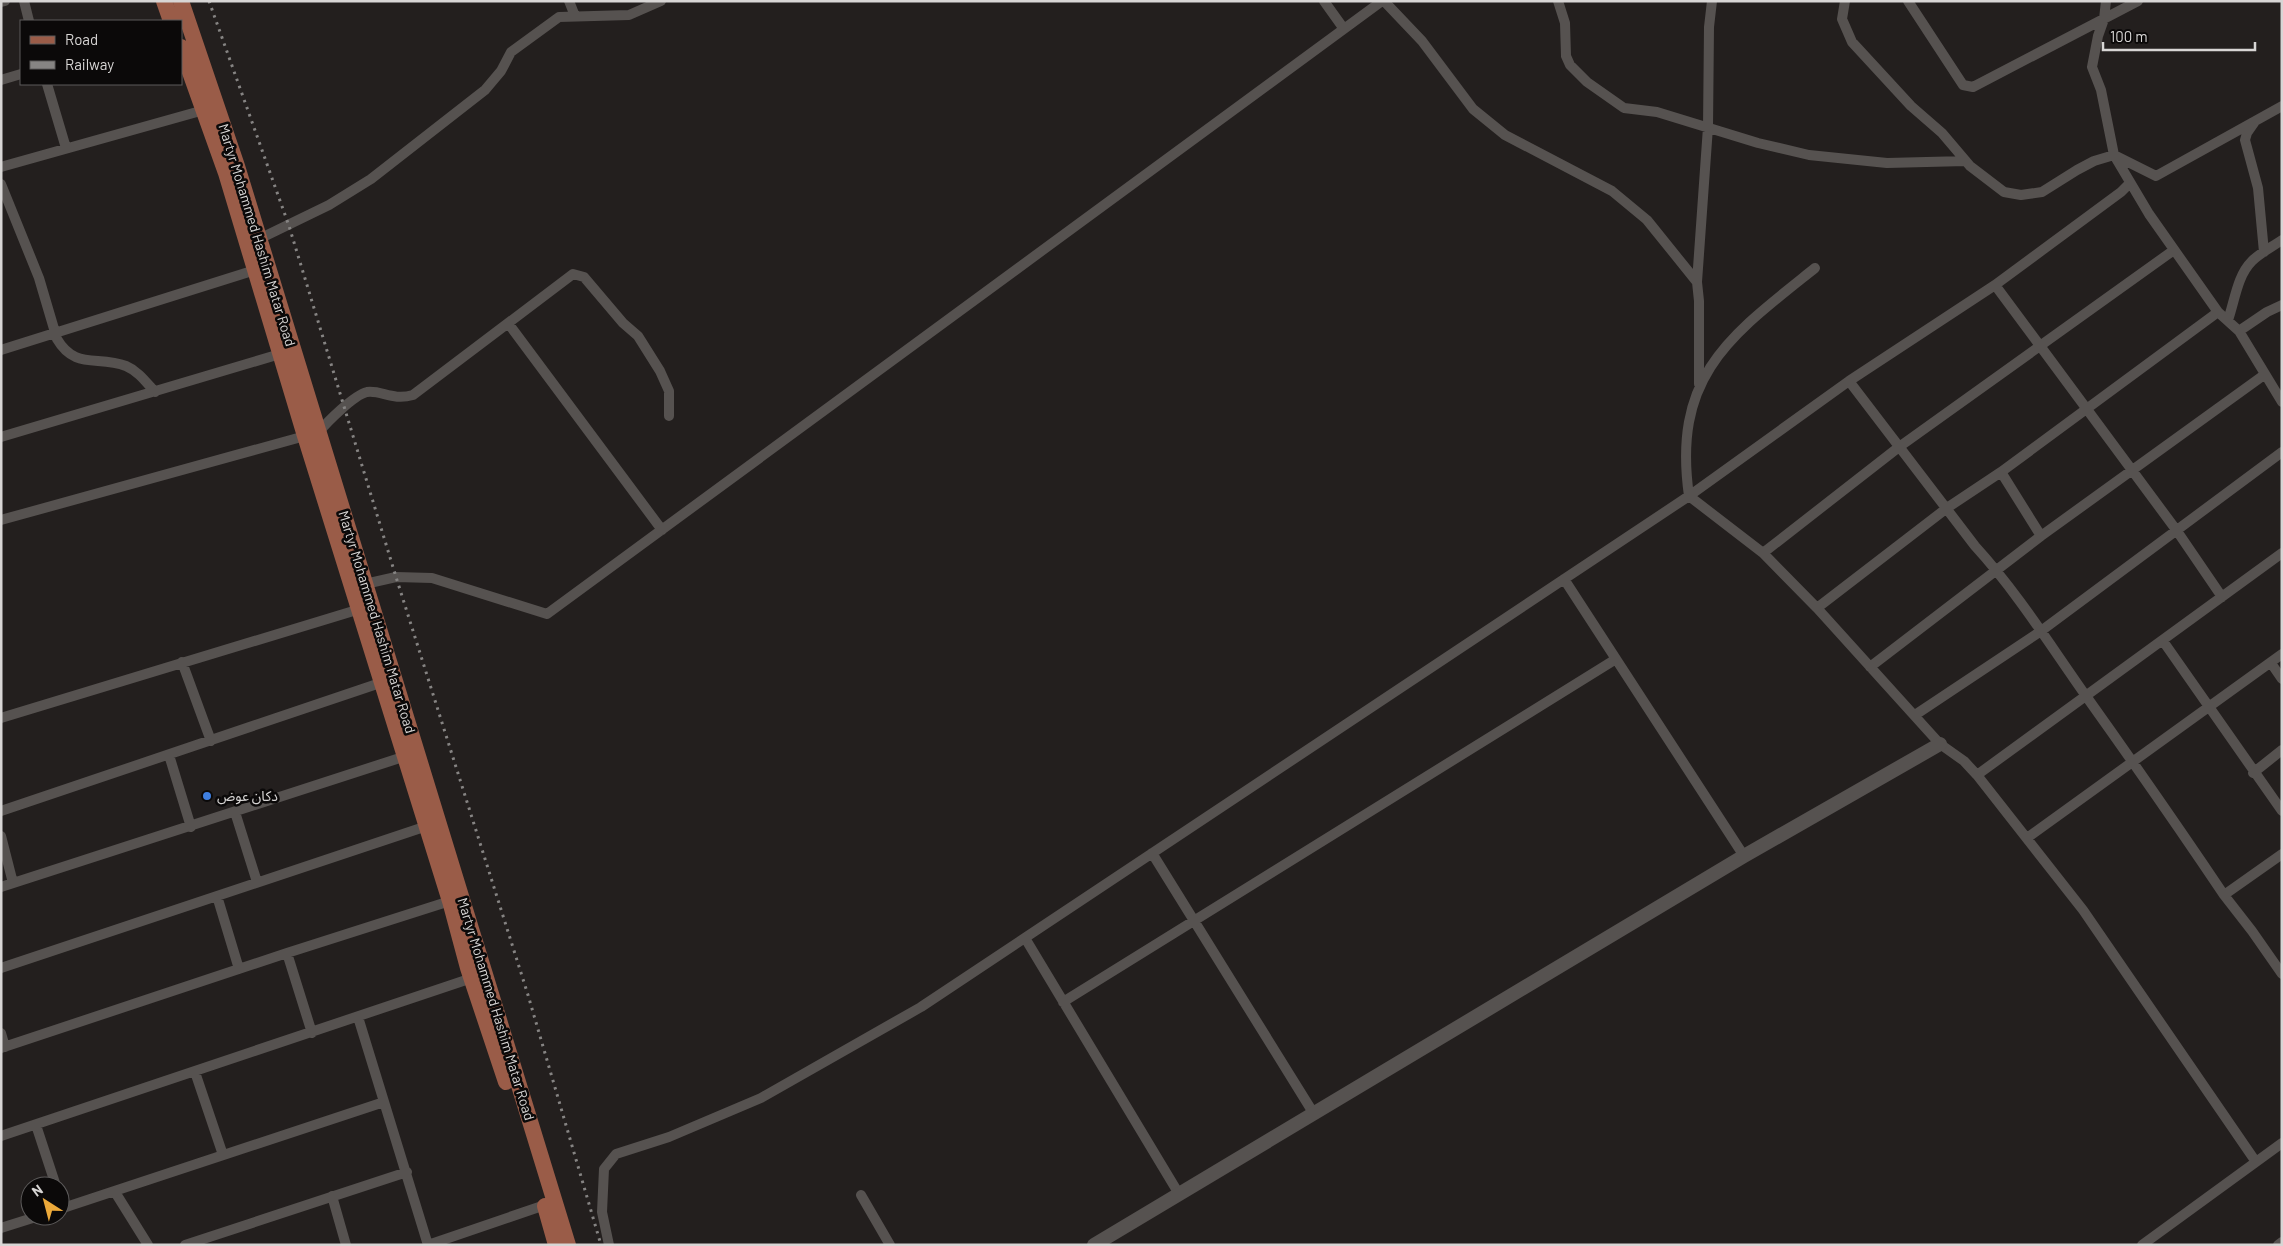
<svg xmlns="http://www.w3.org/2000/svg" width="2283" height="1246" font-family="Barlow,'Noto Sans Arabic',sans-serif">
  <style>
    .lines { fill: none; stroke-linecap: round; stroke-linejoin: round }
    .street { stroke: #565250; stroke-width: 10 }
    .secondary { stroke: #565250; stroke-width: 14 }
    .primary { stroke: #9a5c48; stroke-width: 16 }
    .rail { stroke: #868483; stroke-width: 3; stroke-dasharray: 2.5 5; stroke-linecap: butt }
    .shop-dot { fill: #3f7fe0; stroke: #0b0909; stroke-width: 2 }
    .labels { text-anchor: middle; stroke-width: 5; stroke-linejoin: round; paint-order: stroke }
    .street-label { font-size: 14px; fill: #d8d6d5; stroke: #0b0909 }
    .poi-label { font-size: 14px; fill: #d8d6d5; stroke: #0b0909; text-anchor: start }
  </style>
  <rect width="100%" height="100%" fill="#231f1e"/>
  <g class="lines">
    <path class="street" d="M24 1 29 21
      M569 1 575 16
      M1324 1 1344 29
      M1384 1 1422 41 1473 109 1505 135 1612 191 1647 220 1697 282
      M1558 1 1565 23 1566 56 1570 65 1587 82 1624 108 1657 112 1758 143 1809 155 1887 163 1966 161
      M1845 1 1842 19 1852 42 1911 106 1942 133 1970 166 2004 192 2021 195 2042 192 2077 170 2094 161 2114 155 2156 176 2282 106
      M1908 1 1963 85 1973 87 2138 1
      M2106 1 2104 19 2098 36 2092 67 2101 90 2114 155 2149 214 2218 312 2239 331 2282 402
      M1 2 5 1
      M1 80 21 74
      M47 84 66 148
      M2254 123 2247 133 2245 140 2258 188 2264 252
      M1 167 204 110
      M1 184 39 278 57 339C75 370 98 355 126 366 138 371 146 382 155 392
      M259 239 329 205 371 179 485 90 501 71 511 52 559 17 629 15 661 1
      M1815 268C1730 336 1672 375 1689 496L1763 553 1817 608 1940 744 1964 761 1977 775 2083 910 2256 1162
      M1995 285 2177 531 2222 597
      M2228 320C2235 300 2237 276 2252 261 2260 253 2272 247 2282 240
      M508 323 662 530
      M2239 331 2267 312 2282 305
      M1 350 255 270
      M1849 381 1975 546C2017 592 2050 645 2086 696 2133 762 2179 828 2224 895
      M1699 384V301L1697 282 1708 127 1709 27 1712 1
      M318 433C327 422 354 395 367 392 382 390 392 401 413 395L573 274 584 277 623 323 638 336 660 371 669 391V416
      M1 437 280 354
      M2001 472 2041 536
      M1 520 305 436
      M1763 553 1899 447 2174 250
      M1564 579 1744 856
      M365 584 396 577 432 578 547 614 1382 1
      M1817 608 1947 508 2001 472 2218 312
      M2163 641 2282 811
      M182 662 211 741
      M2271 663 2282 679
      M1870 667 2041 536 2264 375
      M1915 715 2041 631 2282 452
      M1 718 360 609
      M169 755 191 827
      M2253 773 2282 750
      M1977 775 2282 553
      M1 811 386 681
      M235 812 257 882
      M1 836 13 883
      M2027 838 2282 654
      M1152 853 1314 1114
      M2282 854 2224 895 2252 931 2282 974
      M1 887 406 756
      M217 896 239 969
      M1025 938 1179 1194
      M287 953 312 1033
      M1 968 427 826
      M1063 1002 1616 659
      M358 1017 428 1245
      M1 1033 5 1047
      M1 1048 287 953 450 901
      M195 1072 223 1155
      M36 1125 56 1186
      M1 1136 472 978
      M115 1192 148 1245
      M861 1195 890 1245
      M332 1196 346 1245
      M60 1209 384 1102
      M1 1228 39 1216
      M185 1245 407 1172
      M428 1245 545 1205
      M609 1245 602 1212 604 1169 616 1154 669 1137 761 1098 921 1007 1689 496 1849 381 1995 285 2121 192 2129 184
      M2142 1245 2282 1143
      M2278 1245 2282 1242"/>
    <path class="secondary" d="M1094 1245 1744 856 1940 744"/>
    <path class="primary" d="M164 1 171 21
      M181 1 237 166 568 1245
      M181 47 226 173 305 436 450 901 468 968 506 1082
      M545 1206 556 1245"/>
    <path class="rail" d="M209 1 289 226 396 577 528 995 601 1245"/>
  </g>
  <circle class="shop-dot" cx="207" cy="796" r="5"/>
  <g class="labels">
    <g class="street-label">
      <text transform="translate(257 235) rotate(73)" y="5">Martyr Mohammed Hashim Matar Road</text>
      <text transform="translate(377 622) rotate(73)" y="5">Martyr Mohammed Hashim Matar Road</text>
      <text transform="translate(496 1009) rotate(73)" y="5">Martyr Mohammed Hashim Matar Road</text>
    </g>
    <g class="poi-label">
      <text x="217" y="801">دكان عوض</text>
    </g>
  </g>
  <rect width="2283" height="1246" fill="none" stroke="#d8d6d5" stroke-width="5"/>
  <rect x="20" y="20" width="162" height="65" fill="#0b0909" stroke="#5d5b5b"/>
  <rect x="30" y="36" width="25" height="8" fill="#9a5c48" stroke="#5d5b5b"/>
  <text x="65" y="45" font-size="15" fill="#d8d6d5">Road</text>
  <rect x="30" y="61" width="25" height="8" fill="#868483" stroke="#5d5b5b"/>
  <text x="65" y="70" font-size="15" fill="#d8d6d5">Railway</text>
  <g transform="translate(45 1201) rotate(324)"><circle r="24" fill="#0b0909" stroke="#5d5b5b"/>
  <path d="M0-4L9 19L0 12L-9 19Z" fill="#eca93a"/>
  <text y="-8" font-size="14" font-weight="bold" text-anchor="middle" fill="#d8d6d5">N</text>
  </g>
  <path d="M2103 42v8h152v-8" fill="none" stroke="#d8d6d5" stroke-width="2.5"/>
  <text x="2110" y="42" font-size="15" fill="#d8d6d5" stroke="#0b0909" stroke-width="4" paint-order="stroke">100 m</text>
</svg>
